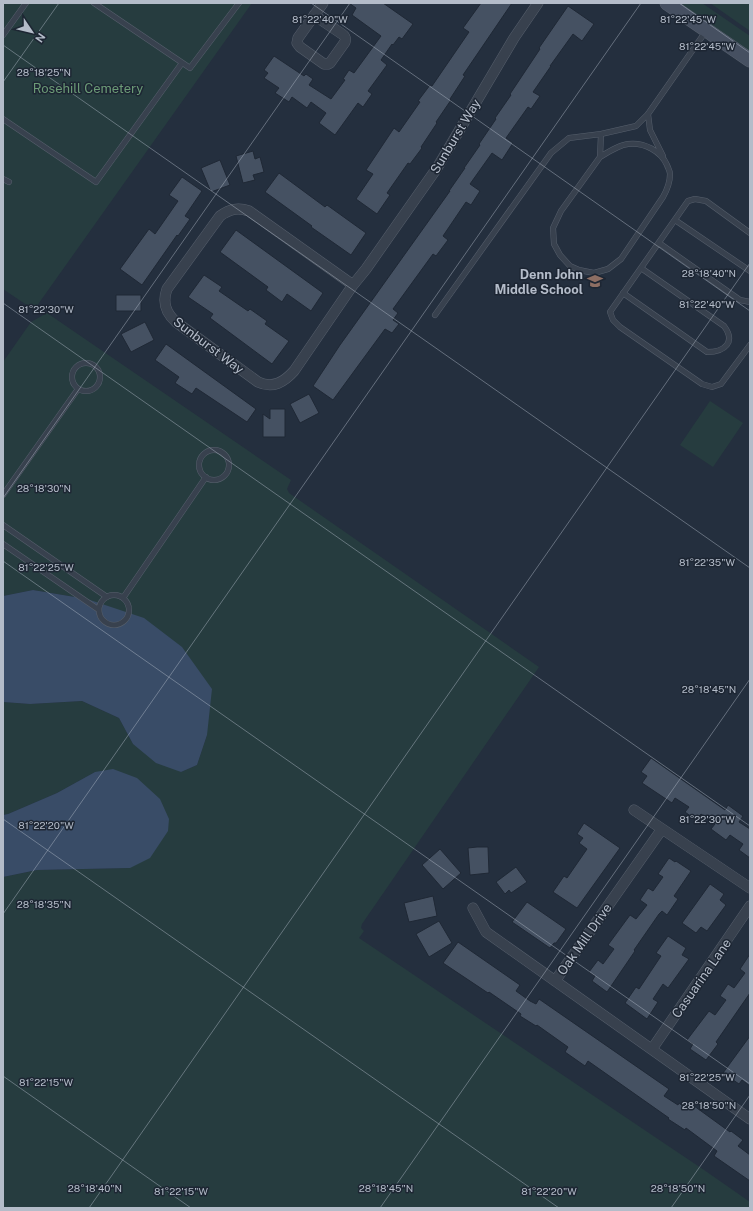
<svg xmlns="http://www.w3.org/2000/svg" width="753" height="1211" font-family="'Public Sans',sans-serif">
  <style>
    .green { fill: #263c3f }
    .water { fill: #394c67 }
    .building { fill: #455162; stroke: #1f2835 }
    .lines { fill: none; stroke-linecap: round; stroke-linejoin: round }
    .lane-casing { stroke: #565f6c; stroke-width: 6 }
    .street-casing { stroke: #565f6c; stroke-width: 11 }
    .secondary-casing { stroke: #565f6c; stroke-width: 15 }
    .lane { stroke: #38414e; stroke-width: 5 }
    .street { stroke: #38414e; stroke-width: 10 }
    .secondary { stroke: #465061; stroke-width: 14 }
    .ticks { fill: none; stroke: #b4bcc9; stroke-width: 1; stroke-opacity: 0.45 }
    .labels { text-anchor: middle; stroke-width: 3; stroke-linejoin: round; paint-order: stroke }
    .park-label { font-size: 13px; fill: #6b9a76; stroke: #1d2633 }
    .street-label { font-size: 13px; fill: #b4bcc9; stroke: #1d2633 }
    .poi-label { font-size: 13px; font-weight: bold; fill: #b4bcc9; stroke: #1d2633; text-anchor: end }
    .ticks-label { font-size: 10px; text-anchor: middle; fill: #b4bcc9; stroke: #1d2633; stroke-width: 3; stroke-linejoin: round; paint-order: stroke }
  </style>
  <rect width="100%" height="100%" fill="#242f3e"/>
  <path class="green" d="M3 3H252L34 310 3 289Z
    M677 3H702L750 36V54Z
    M710 3H750V31Z
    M47 313 291 480 287 489 289 493 539 667 362 924 361 928 364 931 359 938 707 1172 750 1202V1208H3V877L37 870 130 868 95 772 57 793 8 814 3 815V702L30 704 82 701 119 718 133 744 181 772 197 765 207 735 87 599 33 590 3 596V362L31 322Z
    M710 401 743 423 713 467 680 445Z"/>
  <path class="water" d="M33 590 87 599 144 618 182 647 212 689 207 735 197 765 181 772 156 763 133 744 119 718 82 701 30 704 3 702V596Z
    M113 769 137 778 160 799 169 819 168 831 150 858 130 868 37 870 3 877V815L8 814 57 793 95 772Z"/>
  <path class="building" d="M349 3H383L413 24 402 39 399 37 393 45 392 44 381 60 387 65 368 91 372 94 363 107 358 103 335 135 319 123 326 113 311 102 307 108 292 97 289 102 275 93 279 88 264 78 268 73 264 70 274 56 304 76 306 74 313 79 309 85 331 99 345 80 343 79 349 70 354 73 381 36 352 15 356 8Z
    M481 3H512L463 75 465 76 450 99 451 100 436 122 437 123 421 147 422 148 410 164 408 163 387 193 390 195 377 214 356 199 373 174 366 170 394 128 399 132 420 102 418 101 430 85 432 86 469 32 463 28Z
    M568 6 594 24 582 41 573 34 550 66H551L533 92 540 96 531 109 528 107 506 138 513 143 502 160 492 153 470 184 480 191 471 205 466 202 443 236 448 240 436 256 433 254 393 309 398 313 393 320 399 324 392 333 385 329 333 400 313 386 340 345 450 191H449L465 168H464L480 145 479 144 496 119 495 118 511 95 510 94 540 49 539 48Z
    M253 151 255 159 260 157 264 172 253 175 255 180 243 183 236 156Z
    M220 160 230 185 211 192 201 168Z
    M279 173 325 207 327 205 366 233 351 255 311 227 312 226 265 192Z
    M182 177 202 191 185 216 190 219 178 236 177 235 142 285 120 269 149 229 155 234 178 201 169 195Z
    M236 230 323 293 311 311 287 294 282 302 266 290 268 287 220 252Z
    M204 275 222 287 219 291 248 311 250 309 267 321 265 324 289 341 272 364 210 318 213 314 188 297Z
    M116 295H141V311H116Z
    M145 322 154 340 131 352 121 334Z
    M166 344 256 409 247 422 196 388 192 394 175 383 179 377 155 360Z
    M309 394 319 413 300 423 290 404Z
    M270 409H285V437H263V414L270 419Z
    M651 758 725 810 728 805 743 816 739 822 750 829V858L739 850 743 844 730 835 726 840 711 829 715 824 701 814 696 820 685 812 689 807 675 798 672 803 642 783 647 776 641 772Z
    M584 823 620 848 577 908 553 892 564 876 567 878 587 849 579 843 583 838 577 834Z
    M477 847H488L489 873 470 875 468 848Z
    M440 849 461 873 443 889 422 865Z
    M669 858 675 862 676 861 691 871 674 896 678 899 667 915 662 911 659 914 634 950 635 951 607 992 592 981 595 976 589 972 598 960 603 964 614 949 608 945 630 915 636 919 647 905 640 900 648 888 653 891 663 877 658 874Z
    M516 867 527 882 511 893 509 890 505 894 496 882Z
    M710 884 724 894 720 900 726 905 707 931 701 927 696 933 682 923Z
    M433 896 437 916 409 922 404 903Z
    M527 902 566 929 556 943H554L550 948 512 922Z
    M439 921 452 943 429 957 416 934Z
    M668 936 686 948 682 955 689 959 668 988 663 984 653 999 658 1002 647 1019 625 1003 636 987 639 989 661 956 656 953Z
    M458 942 520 985 516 991 530 1001 536 1004 539 999 669 1089 664 1096 678 1105 679 1103 686 1108 690 1103 730 1132 731 1131 743 1140 738 1146 750 1155V1181L714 1156 717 1151 686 1128 685 1130 668 1119 669 1118 588 1061 585 1066 565 1052 568 1047 537 1025 536 1026 520 1016 521 1014 489 992 488 993 443 963Z
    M750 954V993L716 1042 718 1044 706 1060 690 1049 693 1044 687 1040 709 1011 715 1015 726 1000 720 996 728 984 734 988 745 973 740 969Z
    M750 1036V1086L742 1080 739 1084 723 1073Z"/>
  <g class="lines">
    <defs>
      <path id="lane" d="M94 3 190 68 239 3
        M3 35 26 3
        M648 114 650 130 663 156
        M3 119 96 182 182 63
        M600 157C608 152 619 145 628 144 644 142 661 151 667 165 668 168 670 171 670 174 670 182 667 190 663 197L621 259 608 269 594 273 579 270 570 266 560 255 554 244 553 228 561 211 600 157 601 134
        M3 179 9 182
        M675 220 750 271
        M750 233 706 201 695 199 688 201 610 312 613 320 620 327 702 384 712 387 721 384 750 345
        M659 243 740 300 750 302
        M623 293 707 352C725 352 736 342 724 326L641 268
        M435 315 551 153 569 138 601 134 636 126 648 114 706 31
        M72 377a14 14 0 1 1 28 0a14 14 0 1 1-28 0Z
        M199 465a15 15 0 1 1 30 0a15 15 0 1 1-30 0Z
        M3 495 78 389
        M3 525 107 597
        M3 544 99 610
        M99 610a15 15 0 1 1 30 0a15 15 0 1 1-30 0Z
        M123 598 206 477"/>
      <path id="street" d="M314 15 342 34C345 36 346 38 345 42L330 63 328 64H324L300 47 297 43 298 38 323 3
        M353 285 249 211C238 207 230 209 220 216L167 289C162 303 166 313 176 322L258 382C273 389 284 382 294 371L353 285 366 269 437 168 514 38 538 3
        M634 810 750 888
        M473 908 486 932 750 1119
        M555 981 662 829
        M652 1049 750 906"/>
      <path id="secondary" d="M667 3 750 60"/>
    </defs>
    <use href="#lane" class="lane-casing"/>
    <use href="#street" class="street-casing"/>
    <use href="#secondary" class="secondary-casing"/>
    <use href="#lane" class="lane"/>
    <use href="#street" class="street"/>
    <use href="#secondary" class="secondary"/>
  </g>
  <path class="ticks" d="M311 3 750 311M679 3 750 53M3 45 750 568M3 82 59 3M3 303 750 826M3 498 350 3M3 561 750 1084M3 819 559 1208M3 914 641 3M3 1076 191 1208M89 1208 750 263M380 1208 750 679M671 1208 750 1095"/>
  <defs>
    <symbol id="school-bare" viewBox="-9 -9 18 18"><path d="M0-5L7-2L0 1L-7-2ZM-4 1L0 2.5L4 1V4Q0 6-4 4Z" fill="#8d6e63" stroke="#1d2633" stroke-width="2.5" paint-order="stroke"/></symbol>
  </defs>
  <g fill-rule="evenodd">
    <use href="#school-bare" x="584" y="270" width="22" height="22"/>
  </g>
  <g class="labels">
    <g class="park-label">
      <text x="88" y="93">Rosehill Cemetery</text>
    </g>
    <g class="street-label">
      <text transform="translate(455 136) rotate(-59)" y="5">Sunburst Way</text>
      <text transform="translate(209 345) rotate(37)" y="5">Sunburst Way</text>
      <text transform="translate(584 939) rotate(-55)" y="5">Oak Mill Drive</text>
      <text transform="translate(701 978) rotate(-55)" y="5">Casuarina Lane</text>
    </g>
    <g class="poi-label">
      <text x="583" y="279">Denn John<tspan x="583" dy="15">Middle School</tspan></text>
    </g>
  </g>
  <g class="ticks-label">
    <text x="320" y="23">81°22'40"W</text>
    <text x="688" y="23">81°22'45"W</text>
    <text x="707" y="50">81°22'45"W</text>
    <text x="44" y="76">28°18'25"N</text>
    <text x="709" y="277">28°18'40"N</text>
    <text x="707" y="308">81°22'40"W</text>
    <text x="46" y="313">81°22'30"W</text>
    <text x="44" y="492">28°18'30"N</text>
    <text x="707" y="566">81°22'35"W</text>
    <text x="46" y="571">81°22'25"W</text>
    <text x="709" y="693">28°18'45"N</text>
    <text x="707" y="823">81°22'30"W</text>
    <text x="46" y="829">81°22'20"W</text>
    <text x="44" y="908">28°18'35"N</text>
    <text x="707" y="1081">81°22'25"W</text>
    <text x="46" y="1086">81°22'15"W</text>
    <text x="709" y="1109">28°18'50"N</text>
    <text x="95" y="1192">28°18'40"N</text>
    <text x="386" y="1192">28°18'45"N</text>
    <text x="678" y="1192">28°18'50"N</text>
    <text x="181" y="1195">81°22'15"W</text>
    <text x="549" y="1195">81°22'20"W</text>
  </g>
  <rect width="753" height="1211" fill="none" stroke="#b4bcc9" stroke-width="8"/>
  <g transform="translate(32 32) rotate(125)" stroke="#1d2633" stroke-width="3" paint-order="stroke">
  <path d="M0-3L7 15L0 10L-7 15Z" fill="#b4bcc9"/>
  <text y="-6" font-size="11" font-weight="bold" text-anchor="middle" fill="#b4bcc9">N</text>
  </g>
</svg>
